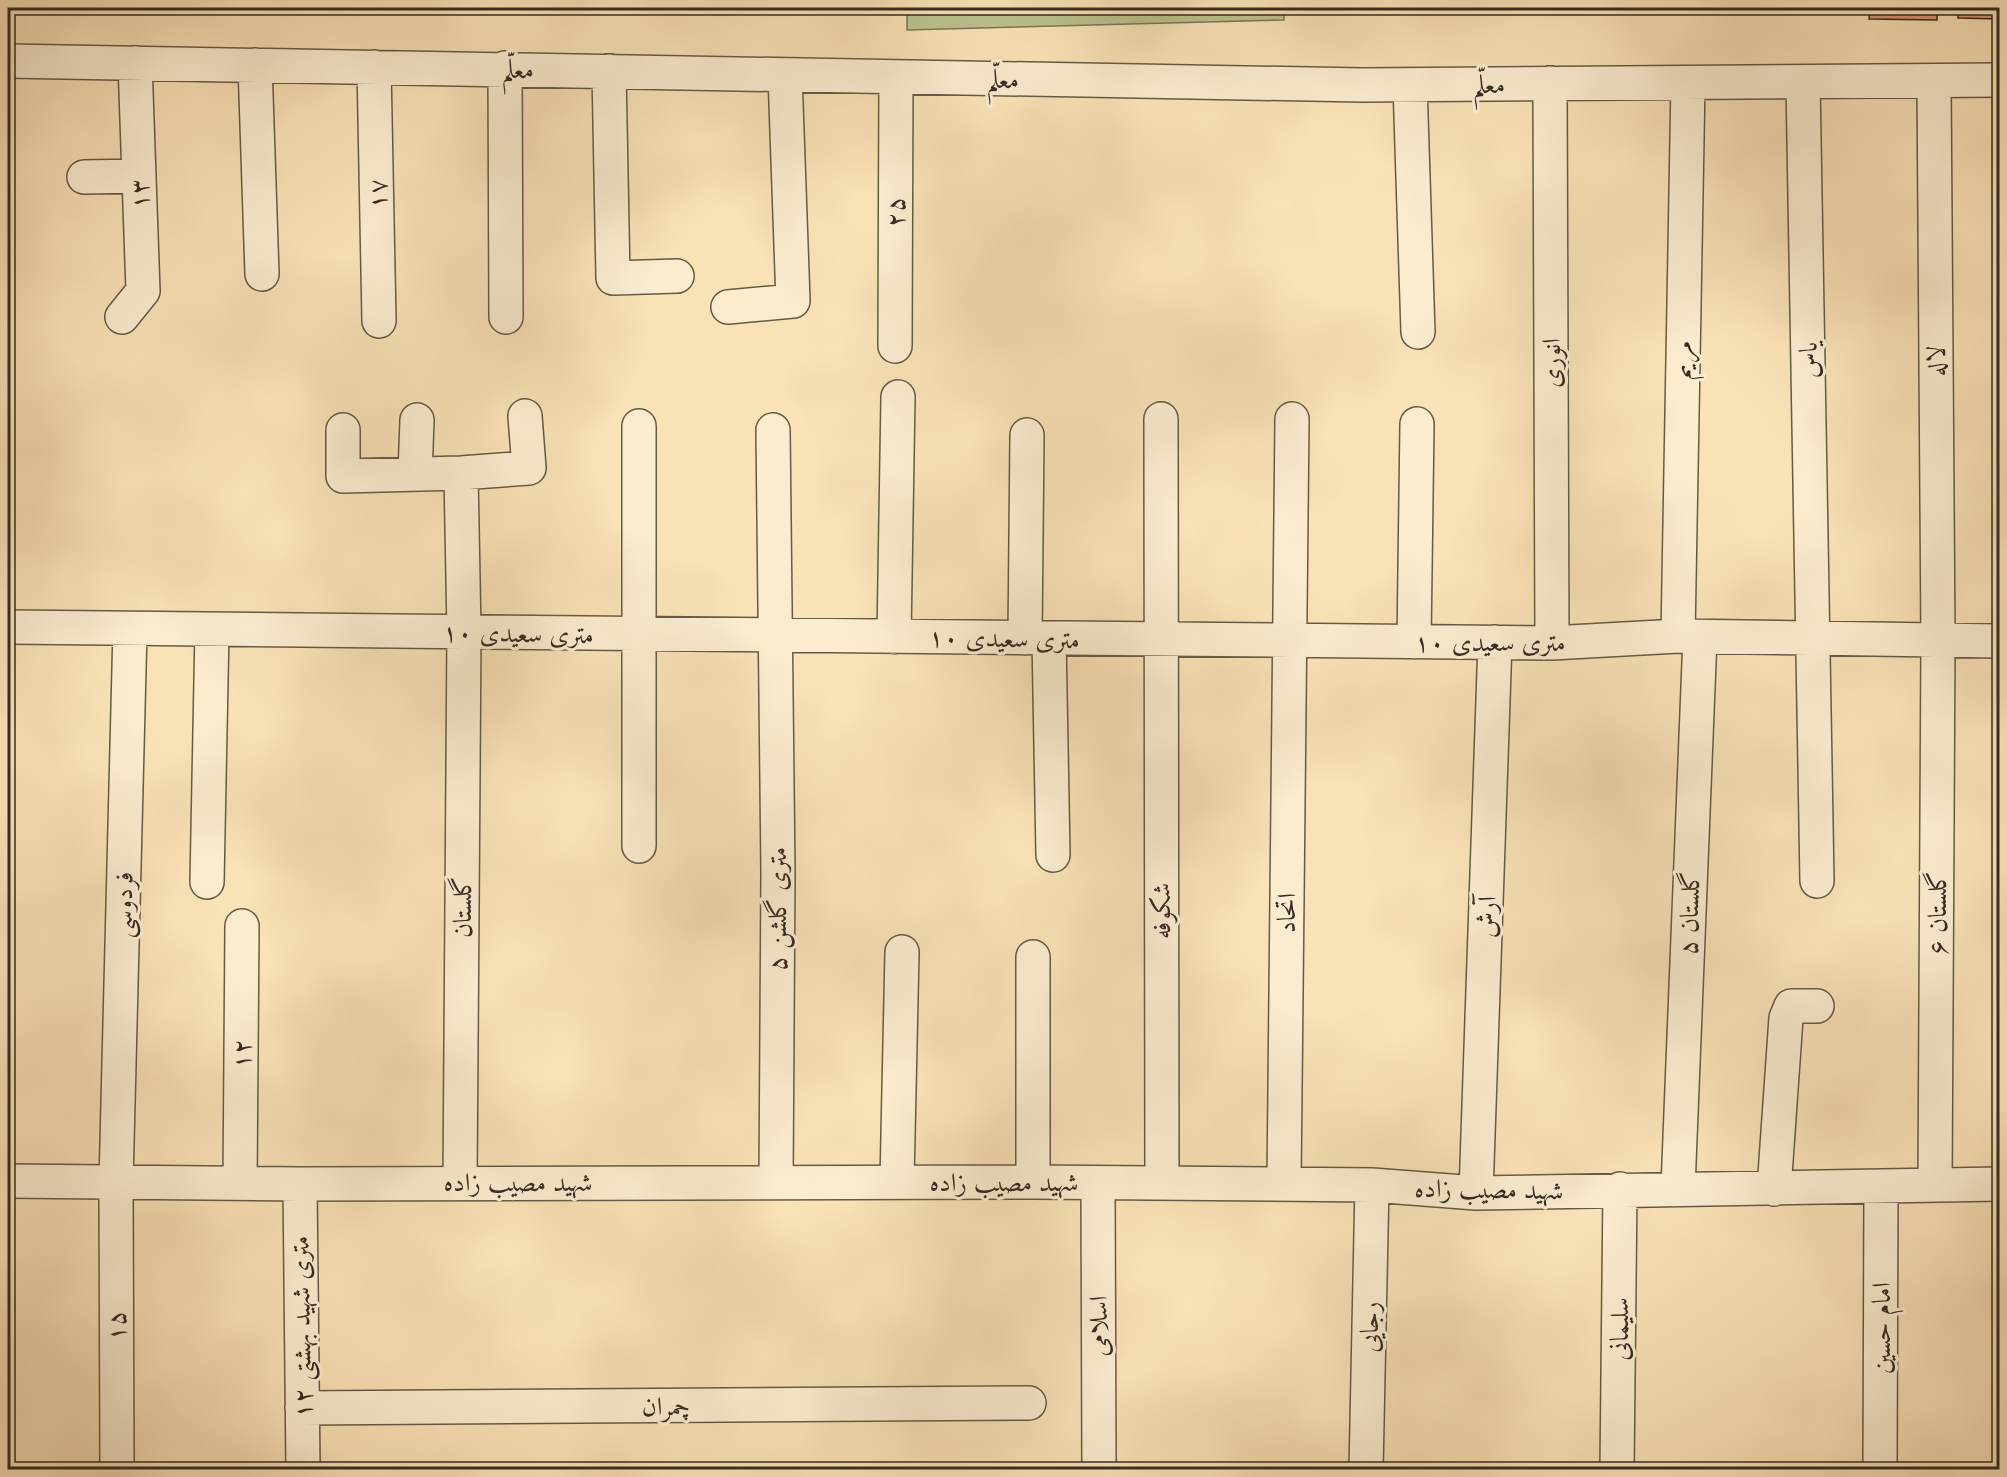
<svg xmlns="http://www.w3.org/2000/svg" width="2007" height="1477" font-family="Cardo,Amiri,serif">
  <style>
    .green { fill: #bcc38f; stroke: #787758; stroke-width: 1.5 }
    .building { fill: #db9577; stroke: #352b22; stroke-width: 1.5 }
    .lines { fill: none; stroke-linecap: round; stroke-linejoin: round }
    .minor-casing { stroke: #665947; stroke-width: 36 }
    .minor { stroke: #fbecd0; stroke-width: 33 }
    .labels { text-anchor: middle; stroke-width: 6; stroke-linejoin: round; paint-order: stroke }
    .street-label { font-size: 26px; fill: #352b22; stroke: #fbecd0 }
  </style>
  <rect width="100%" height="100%" fill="#f9e2b6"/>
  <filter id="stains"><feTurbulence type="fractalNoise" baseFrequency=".00333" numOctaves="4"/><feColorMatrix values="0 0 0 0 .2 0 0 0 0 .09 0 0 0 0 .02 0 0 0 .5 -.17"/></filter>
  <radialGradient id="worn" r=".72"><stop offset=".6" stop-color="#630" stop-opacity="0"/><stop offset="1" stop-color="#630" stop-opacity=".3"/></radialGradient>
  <path class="green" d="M907 8H1284V20L907 30Z"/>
  <path class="building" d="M1675 8H1743V10Z
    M1870 8H2000V19L1958 18V11L1937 10V20L1869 19Z"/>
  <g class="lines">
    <defs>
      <path id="minor" d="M8 61 1363 85 2000 80
        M255 65 262 274
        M374 67 379 321
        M505 68 506 317
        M609 71 613 278 677 276
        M1934 81 1938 640 1935 1185
        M1803 82 1817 881
        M1550 83 1552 643
        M1410 85 1418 332
        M84 177 138 176
        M728 307 793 301 785 75
        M122 317 143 291 135 63
        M895 346 896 77
        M1161 419 1162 1183
        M343 430V476L461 473 529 468 525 416
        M773 430 778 872 776 1182
        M415 474 417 420
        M8 627 1552 643 1678 636 2000 641
        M1678 636 1688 83
        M894 637 898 397
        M1025 638 1027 435
        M1049 638 1053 855
        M1414 642 1417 424
        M639 846V426
        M207 882 212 630
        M8 1181 300 1184 1033 1182 1372 1185 1476 1193 2000 1184
        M897 1181 902 952
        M460 1182 464 632 461 473
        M1033 1182V957
        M240 1183 242 926
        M1098 1183 1099 1470
        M300 1184 303 1470
        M1284 1184 1292 419
        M1678 1188 1700 637
        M1774 1189 1786 1018 1791 1006H1817
        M1476 1193 1495 642
        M302 1408 1029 1403
        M117 1470 116 1182 130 629
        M1366 1470 1372 1185
        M1617 1470 1620 1189
        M1880 1470 1881 1187"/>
    </defs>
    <use href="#minor" class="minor-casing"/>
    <use href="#minor" class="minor"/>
  </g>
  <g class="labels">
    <g class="street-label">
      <text transform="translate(518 69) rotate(1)" y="9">معلّم</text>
      <text transform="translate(1003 79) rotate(1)" y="9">معلّم</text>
      <text transform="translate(1489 84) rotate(-1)" y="9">معلّم</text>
      <text transform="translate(139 194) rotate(-92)" y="9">۱۳</text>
      <text transform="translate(377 194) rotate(-91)" y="9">۱۷</text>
      <text transform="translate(895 212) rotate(-90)" y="9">۲۵</text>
      <text transform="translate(1682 360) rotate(-89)" y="9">مریم</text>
      <text transform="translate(1808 360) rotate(-91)" y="9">یاس</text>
      <text transform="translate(1936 361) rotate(-90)" y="9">لاله</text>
      <text transform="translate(1551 363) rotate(-90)" y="9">انوری</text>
      <text transform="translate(518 633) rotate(1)" y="9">۱۰ متری سعیدی</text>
      <text transform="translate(1004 638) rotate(1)" y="9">۱۰ متری سعیدی</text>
      <text x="1490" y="651">۱۰ متری سعیدی</text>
      <text transform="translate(123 905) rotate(-89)" y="9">فردوسی</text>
      <text transform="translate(462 907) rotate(-90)" y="9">گلستان</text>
      <text transform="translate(777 909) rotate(-90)" y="9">۵ متری گلشن</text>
      <text transform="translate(1161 911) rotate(-90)" y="9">شکوفه</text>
      <text transform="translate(1286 913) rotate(-89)" y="9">اتحاد</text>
      <text transform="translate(1689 913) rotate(-88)" y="9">گلستان ۵</text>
      <text transform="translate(1937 913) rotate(-90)" y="9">گلستان ۶</text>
      <text transform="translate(1486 917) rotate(-88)" y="9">آرش</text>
      <text transform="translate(241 1054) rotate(-89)" y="9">۱۲</text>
      <text x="518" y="1191">شهید مصیب زاده</text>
      <text x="1004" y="1191">شهید مصیب زاده</text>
      <text transform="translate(1489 1189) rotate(1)" y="9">شهید مصیب زاده</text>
      <text transform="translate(116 1326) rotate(-90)" y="9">۱۵</text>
      <text transform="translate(1098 1326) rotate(-90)" y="9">اسلامی</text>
      <text transform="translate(301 1327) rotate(-91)" y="9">۱۲ متری شهید بهشتی</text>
      <text transform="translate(1369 1327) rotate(-89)" y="9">رجایی</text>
      <text transform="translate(1881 1328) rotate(-90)" y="9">امام حسین</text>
      <text transform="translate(1619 1329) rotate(-89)" y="9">سلیمانی</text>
      <text x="666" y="1415">چمران</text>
    </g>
  </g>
  <rect width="2007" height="1477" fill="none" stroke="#f9e2b6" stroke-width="30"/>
  <rect x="9" y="9" width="1989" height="1459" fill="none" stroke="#352b22" stroke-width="3"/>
  <rect x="15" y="15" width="1977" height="1447" fill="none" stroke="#352b22" stroke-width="1.5"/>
  <rect width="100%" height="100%" filter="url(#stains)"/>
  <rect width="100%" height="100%" fill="url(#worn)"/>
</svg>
